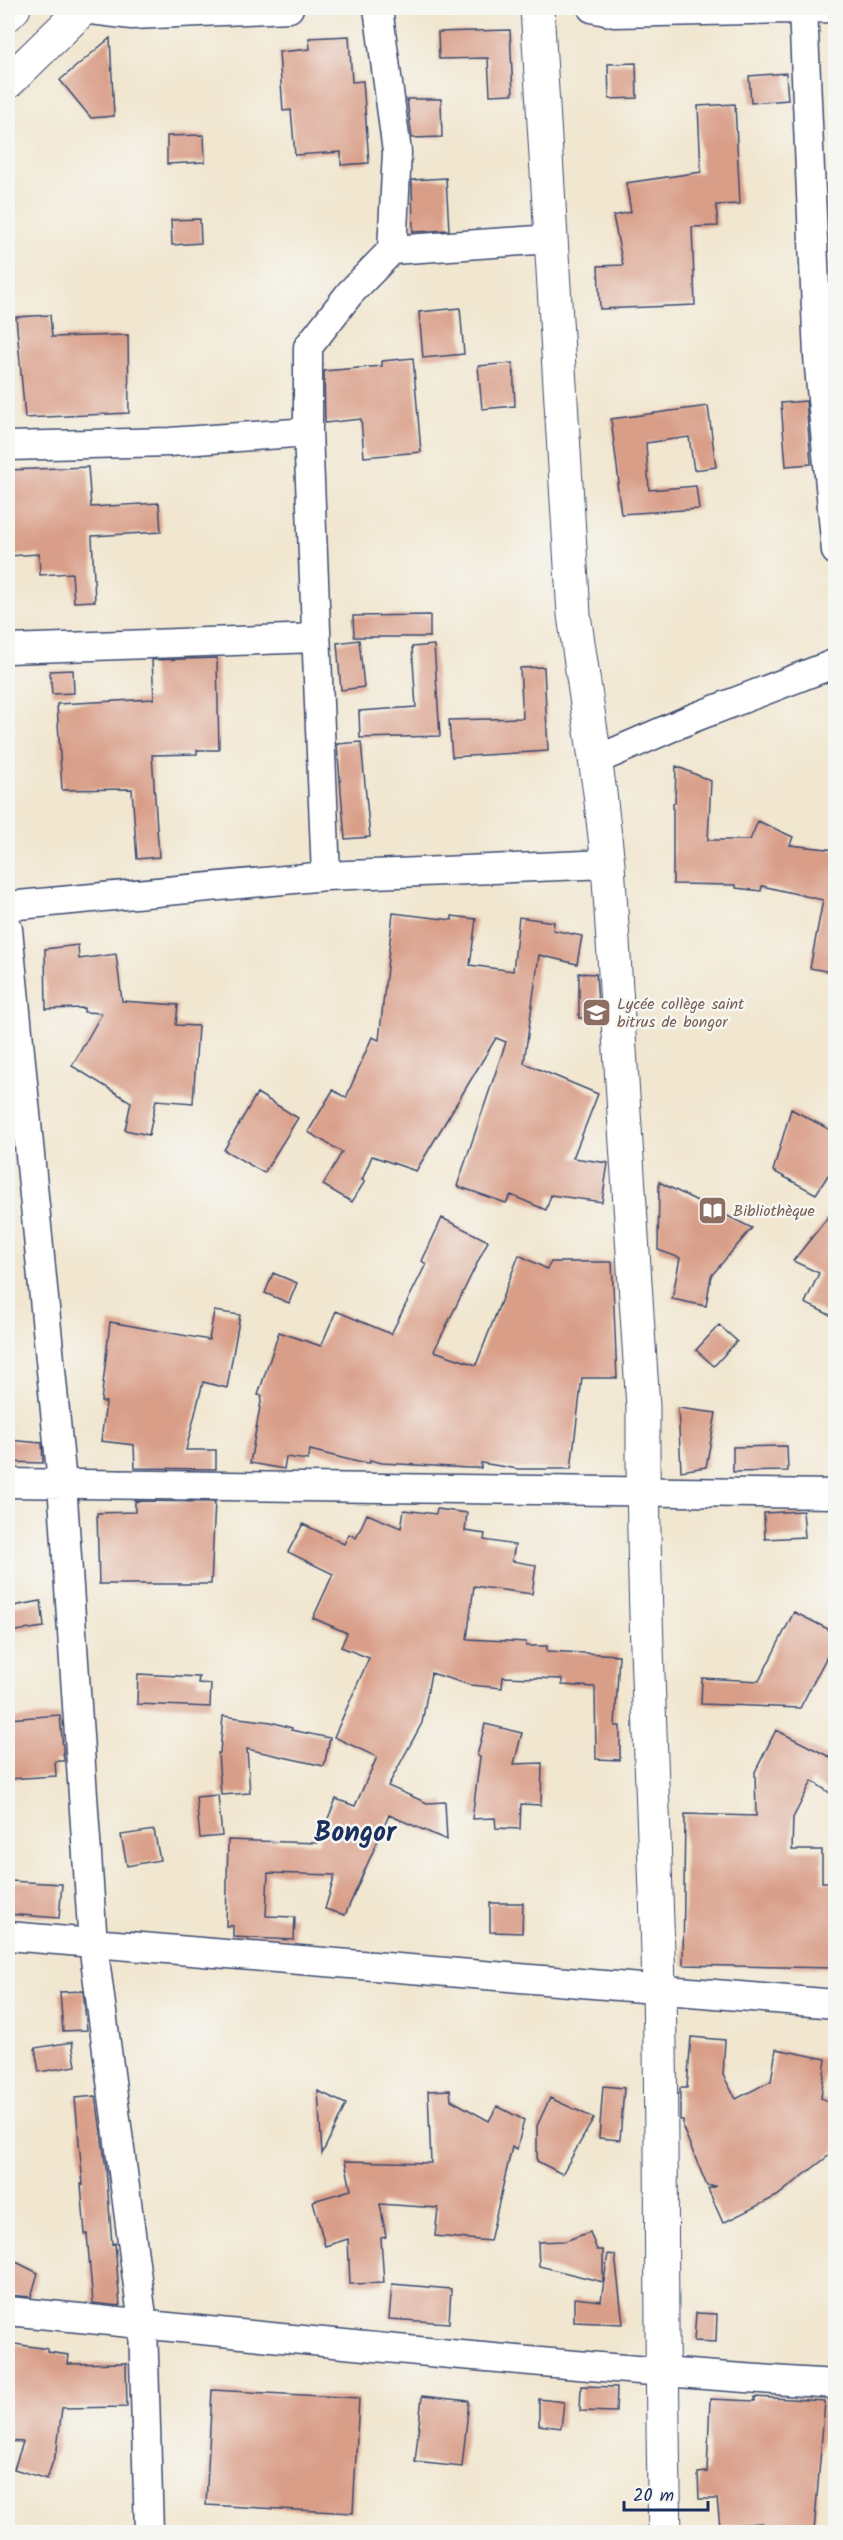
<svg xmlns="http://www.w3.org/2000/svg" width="843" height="2540" font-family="Kalam,sans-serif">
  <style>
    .building { fill: #d99e88 }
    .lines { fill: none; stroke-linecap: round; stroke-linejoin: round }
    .minor-casing { stroke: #3b4a6f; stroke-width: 31 }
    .tertiary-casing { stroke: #3b4a6f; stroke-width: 35 }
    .secondary-casing { stroke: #3b4a6f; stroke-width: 35 }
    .minor { stroke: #fff; stroke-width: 28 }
    .tertiary { stroke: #fff; stroke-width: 33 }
    .secondary { stroke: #fff; stroke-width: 33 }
    .labels { text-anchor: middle; stroke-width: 5; stroke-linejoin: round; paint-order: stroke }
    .education-label { font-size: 16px; fill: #785e54; stroke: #f6f6f2; text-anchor: start }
    .town-label { font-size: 28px; font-weight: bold; fill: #1b2f5e; stroke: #f6f6f2 }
  </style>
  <rect width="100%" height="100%" fill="#f6f6f2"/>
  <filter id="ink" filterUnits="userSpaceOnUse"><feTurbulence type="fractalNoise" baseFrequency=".0167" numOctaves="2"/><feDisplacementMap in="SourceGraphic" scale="12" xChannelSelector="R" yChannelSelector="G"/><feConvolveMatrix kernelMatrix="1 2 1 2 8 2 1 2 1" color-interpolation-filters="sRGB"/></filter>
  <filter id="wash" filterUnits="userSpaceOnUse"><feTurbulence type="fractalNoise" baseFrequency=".008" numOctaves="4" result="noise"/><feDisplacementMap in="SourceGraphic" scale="24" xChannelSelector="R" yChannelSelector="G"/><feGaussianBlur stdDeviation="1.35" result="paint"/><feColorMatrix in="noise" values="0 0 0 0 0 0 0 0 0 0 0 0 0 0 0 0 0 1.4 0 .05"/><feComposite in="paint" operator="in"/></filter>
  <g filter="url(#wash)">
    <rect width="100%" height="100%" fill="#f1e6cf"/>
    <g id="blocks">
      <path class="building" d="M510 30 513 94 490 95 488 58 439 59 438 32Z
        M349 36 352 82 363 81 369 163 341 165V152L295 155 291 110 283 111 279 52 310 49 309 38Z
        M110 38 114 116 91 118 60 80Z
        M636 63 637 98 609 99 608 64Z
        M786 73 788 100 751 103 749 76Z
        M407 99H441L442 137 412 138Z
        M735 104 740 204 716 205 718 226 692 227 695 305 600 309 598 266 623 265 613 216 631 212 626 183 701 172 698 106Z
        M204 135 205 162 167 164V136Z
        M446 178 449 230 413 232 412 180Z
        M200 219 201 243 172 245 171 220Z
        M460 308 464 354 423 358 419 312Z
        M50 315 52 337 128 335 129 413 25 418 16 317Z
        M413 358 421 452 364 457 361 419 325 423 324 371 382 366V361Z
        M513 363 515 406 482 409 478 366Z
        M806 401 811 464 786 466 781 403Z
        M708 406 716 467 694 470 689 437 646 443 649 490 696 486 699 509 621 514 617 483H619L611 419Z
        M88 467 91 507 159 503 161 532 92 536 95 601 74 602 72 573 40 575 39 554 8 556V470Z
        M430 615V637H354L353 616Z
        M359 640 364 687 341 690 337 643Z
        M434 645 440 736 360 738 359 711 416 707 412 647Z
        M217 658 219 750H197V754L152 755 159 857 137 859 132 789 62 790 57 704 154 699 152 660Z
        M544 667 548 751 452 757 449 720 523 718 520 668Z
        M73 670 74 693 52 694 50 671Z
        M361 742 370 837 345 839 337 744Z
        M676 766 711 781 708 840H750L758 821 793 837 790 845 836 850V973L810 968 823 900 762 886 761 891 736 888V885L673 884V803H675Z
        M393 913 452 920V916L476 919 470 965 513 971 519 917 554 922 553 930 582 936 577 964 539 955 524 1063 598 1094 573 1158 608 1163 602 1202 551 1195 546 1210 511 1195 506 1203 457 1186 506 1042 496 1038 416 1171 372 1156 362 1180 365 1181 352 1202 323 1185 342 1152 308 1132 333 1090 346 1098 372 1037 379 1040Z
        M78 945 79 959 116 954 122 1001 178 1005 176 1025 198 1026 193 1103 156 1100 149 1135 125 1130 131 1102 72 1066 102 1013 84 1012V1008L46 1009 45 949Z
        M579 973 596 974 599 1018H579Z
        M257 1093 298 1118 264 1173 224 1150Z
        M791 1109 836 1133V1163L816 1194 773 1171Z
        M659 1182 752 1228 711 1276 706 1306 672 1299 680 1258 658 1250Z
        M836 1207V1318L805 1303 819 1273 793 1261Z
        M442 1218 488 1241 434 1351 476 1365 519 1255 547 1269 551 1262H612L617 1378H582L571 1469H518L481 1463V1468H468L382 1463 370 1460V1463L358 1462 310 1450 308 1460 286 1457 284 1469 250 1463 262 1396 258 1395 279 1332 321 1346 336 1311 391 1334 426 1264 422 1261Z
        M273 1273 297 1283 289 1303 265 1293Z
        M214 1311 240 1315 227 1388 203 1382 186 1450H216V1469L135 1468 134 1445 101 1441 106 1402H101L110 1322 209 1340Z
        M719 1325 737 1341 714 1366 696 1350Z
        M678 1408 716 1413 706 1467 681 1471Z
        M8 1440 42 1443 43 1463 8 1462Z
        M787 1446 788 1471 733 1472V1447Z
        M135 1501 215 1502 211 1584H99L97 1513 135 1512Z
        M437 1509 467 1513 465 1531 485 1534 484 1540 515 1545 512 1561 536 1565 532 1594 474 1586 467 1639 526 1642V1646H547V1651L619 1655 615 1726H620V1760L596 1759 595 1687 562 1685V1679L503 1677 502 1688 470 1685 431 1673 422 1723 388 1786 427 1803 445 1802 447 1840 389 1815 345 1915 325 1909 335 1875 268 1873 266 1916 295 1917 294 1940 233 1937V1926H226L228 1840 318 1843 336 1799 355 1806 377 1757 334 1737 369 1658 341 1647 347 1633 313 1618 333 1574 288 1552 303 1524 344 1544 349 1534 356 1538 367 1514 401 1528 404 1510 436 1514Z
        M803 1511 805 1537 765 1539 764 1513Z
        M41 1601 44 1627 8 1632V1607Z
        M794 1612 836 1633V1639L800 1708 701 1704 702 1678 759 1681Z
        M138 1674 199 1677 198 1683 211 1684 210 1707 137 1704Z
        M60 1715 64 1761H55L56 1776 8 1779V1719Z
        M223 1716 271 1722 292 1728 291 1730 330 1738 324 1766 247 1749 250 1793 221 1795 218 1753H220Z
        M485 1724 522 1733 514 1764 542 1763 541 1805 521 1804 520 1829 496 1828 495 1818 472 1819 480 1757 477 1756Z
        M776 1730 836 1760V1797L812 1781 793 1818 792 1850H822V1882H836V1968L683 1965 685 1814 756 1816 755 1772Z
        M218 1795 222 1836 200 1838 196 1797Z
        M154 1830 160 1860 127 1866 121 1835Z
        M9 1881 62 1884 59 1918 8 1914Z
        M490 1903H523L522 1933 490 1932Z
        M83 1991 87 2030 63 2031 60 1992Z
        M691 2037 725 2040 723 2075 736 2099 771 2081 776 2049 826 2059 821 2098 836 2105V2150L777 2196 723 2223 708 2189 717 2186H707L683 2128V2120H680V2088H687Z
        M72 2042 76 2066 39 2072 35 2048Z
        M603 2086 624 2088 620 2140 599 2138Z
        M450 2090 451 2100 489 2121 497 2106 524 2120 517 2149 512 2147 490 2241 435 2236 438 2208 380 2204 386 2237 381 2238 384 2283 350 2284 348 2239 325 2246 313 2201 351 2190 345 2161 431 2163 428 2091Z
        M318 2091 346 2104 322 2154Z
        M96 2096 106 2169 112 2244 115 2243 120 2306 93 2303 87 2234H85L81 2184 83 2185 75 2098Z
        M550 2098 594 2118 562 2174 537 2161V2126Z
        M590 2232 597 2250H603V2282L539 2266 538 2242 565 2241Z
        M608 2254 615 2255 623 2324 574 2322V2298L601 2301Z
        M8 2258 38 2273 31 2297 8 2295Z
        M392 2284 451 2289 449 2323 389 2319Z
        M696 2313 717 2314 716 2342 694 2341Z
        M8 2343 48 2349V2352L69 2355 68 2364 126 2363 127 2407 62 2408 57 2449 47 2479 14 2469 23 2442 8 2441Z
        M581 2386 617 2387 616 2412 580 2411Z
        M212 2390 359 2398 353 2513 206 2505Z
        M422 2396 469 2401 462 2467 415 2462Z
        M755 2397 825 2401 814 2532H762V2523L720 2526 717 2499H699L698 2473 707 2472 710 2399 755 2401Z
        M539 2399 564 2402 561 2428 539 2425Z"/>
    </g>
  </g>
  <g filter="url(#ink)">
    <use href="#blocks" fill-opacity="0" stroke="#3b4a6f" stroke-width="1.5"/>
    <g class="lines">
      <defs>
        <path id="minor" d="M592 8 615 13 836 8
          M803 8 818 356 836 551
          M83 9 132 15 289 8
          M392 250 551 239
          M8 446 170 442 308 432
          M8 649 316 638
          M594 761 693 718 836 663
          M326 876 308 432V347L350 293 392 250 397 152 378 8
          M8 906 326 876 608 864
          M8 929 62 1483 93 1944 143 2324 149 2532
          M8 1483 836 1494
          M8 1936 836 2004
          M8 2311C283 2338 559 2367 836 2384"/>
        <path id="tertiary" d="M537 8 574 615 600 793 608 864 643 1407C642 1601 654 1795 659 1989 663 2170 660 2351 665 2532"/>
        <path id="secondary" d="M8 14 14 8
          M8 82 84 8"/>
      </defs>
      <use href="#minor" class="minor-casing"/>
      <use href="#tertiary" class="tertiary-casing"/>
      <use href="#secondary" class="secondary-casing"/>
      <use href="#minor" class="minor"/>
      <use href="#tertiary" class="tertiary"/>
      <use href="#secondary" class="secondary"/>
    </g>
  </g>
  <defs>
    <symbol id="school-square" viewBox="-11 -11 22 22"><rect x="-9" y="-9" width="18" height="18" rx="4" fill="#8d6e63" stroke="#f6f6f2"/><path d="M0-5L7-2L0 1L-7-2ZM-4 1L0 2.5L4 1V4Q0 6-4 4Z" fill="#fff"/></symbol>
    <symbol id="library-square" viewBox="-11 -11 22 22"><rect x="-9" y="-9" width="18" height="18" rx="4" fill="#8d6e63" stroke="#f6f6f2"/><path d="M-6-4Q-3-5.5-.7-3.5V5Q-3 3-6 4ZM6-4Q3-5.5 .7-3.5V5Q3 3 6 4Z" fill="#fff"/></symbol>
  </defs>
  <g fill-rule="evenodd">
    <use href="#school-square" x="580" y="996" width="33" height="33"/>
    <use href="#library-square" x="696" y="1194" width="33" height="33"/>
  </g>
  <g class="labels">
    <g class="education-label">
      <text x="617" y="1009">Lycée collège saint<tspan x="617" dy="18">bitrus de bongor</tspan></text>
      <text x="733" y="1216">Bibliothèque</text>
    </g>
    <g class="town-label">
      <text x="355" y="1841">Bongor</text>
    </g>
  </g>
  <rect width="843" height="2540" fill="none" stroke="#f6f6f2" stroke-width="30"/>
  <path d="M624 2501v9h84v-9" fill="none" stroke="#1b2f5e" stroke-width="3"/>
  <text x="633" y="2501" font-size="18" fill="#1b2f5e" stroke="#f6f6f2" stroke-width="4.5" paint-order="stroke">20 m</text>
</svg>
